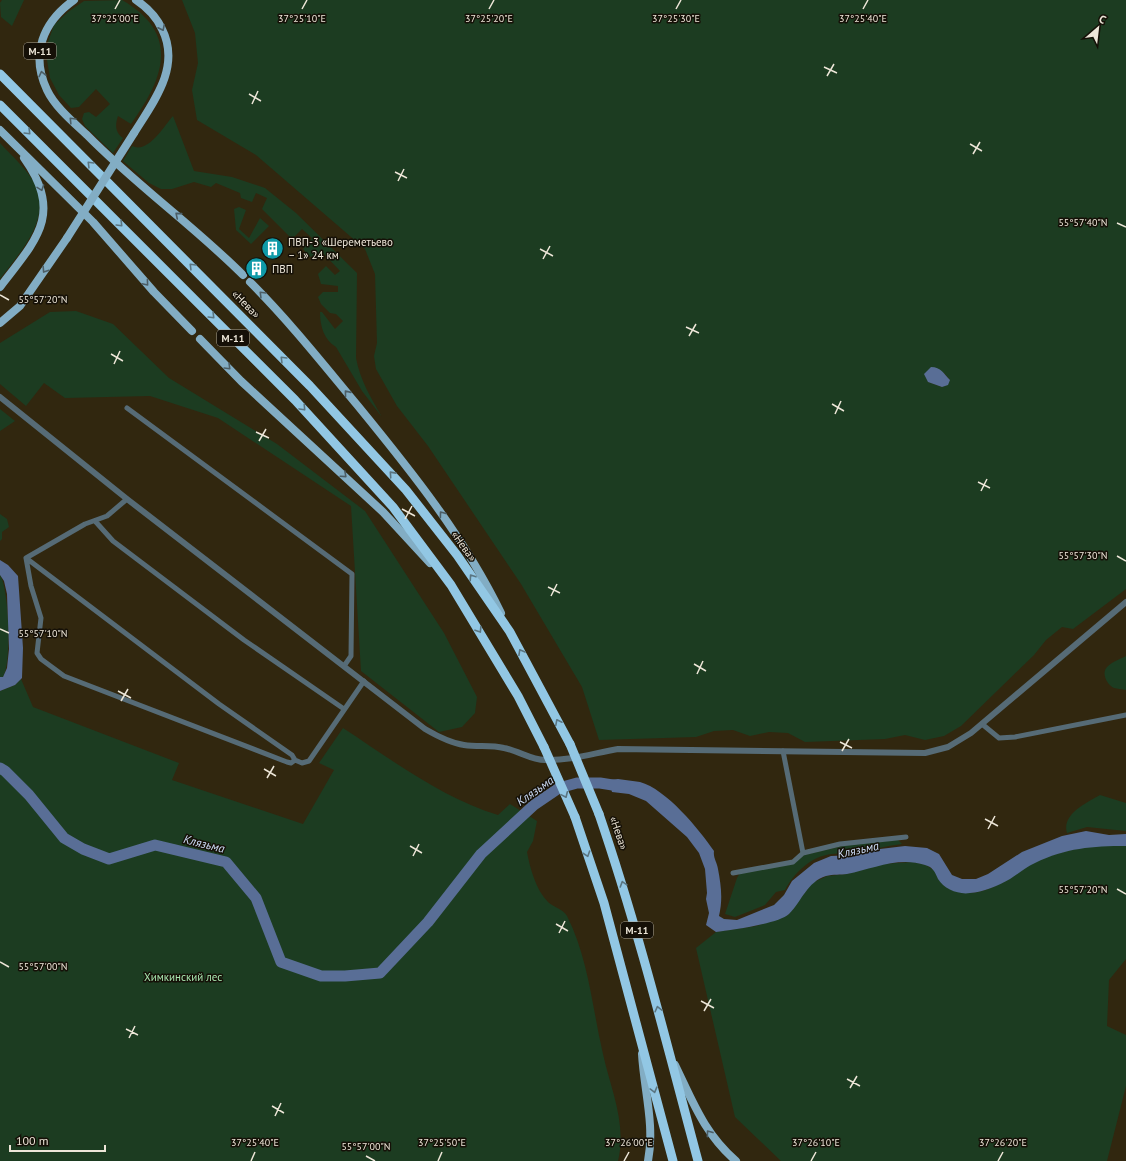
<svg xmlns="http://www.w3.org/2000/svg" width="1126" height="1161" font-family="'PT Sans',sans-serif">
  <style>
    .green { fill: #1c3c21; fill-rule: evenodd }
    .water { fill: #596e96 }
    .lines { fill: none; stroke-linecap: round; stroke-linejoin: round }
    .river { stroke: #596e96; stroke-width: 11 }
    .minor { stroke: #566b76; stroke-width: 5 }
    .tertiary { stroke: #566b76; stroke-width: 6 }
    .primary { stroke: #82adc4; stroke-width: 8 }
    .motorway { stroke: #92c7e4; stroke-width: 9 }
    .primary-bridge { stroke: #82adc4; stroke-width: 8 }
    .motorway-bridge { stroke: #92c7e4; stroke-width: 9 }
    .oneway { stroke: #4c5e66 }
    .oneway2 { stroke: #5a7581 }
    .ticks { fill: none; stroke: #ede6d8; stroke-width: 1.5 }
    .labels { text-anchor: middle; stroke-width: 3; stroke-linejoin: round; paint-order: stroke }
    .shield { fill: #151007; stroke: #aca699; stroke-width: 1 }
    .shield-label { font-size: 10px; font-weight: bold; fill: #ede6d8 }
    .poi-label { font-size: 11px; fill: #ede6d8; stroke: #151007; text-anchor: start }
    .street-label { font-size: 11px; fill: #ede6d8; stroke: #151007 }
    .park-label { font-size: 11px; fill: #a7e5af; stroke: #151007 }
    .water-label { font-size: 12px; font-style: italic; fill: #cddcf6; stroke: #151007 }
    .ticks-label { font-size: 10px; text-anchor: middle; fill: #ede6d8; stroke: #151007; stroke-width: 3; stroke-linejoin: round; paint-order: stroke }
  </style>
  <rect width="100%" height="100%" fill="#31270f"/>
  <path class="green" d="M2 0H24L12 26 1 17 0 3Z
    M122 0C181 34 164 78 131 124L118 116C115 125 115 132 123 138L113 153 85 126 82 119 84 113 89 112 96 117 110 104 96 89 79 107 71 108 59 95 50 78 47 60 48 42 54 25 68 12 84 1Z
    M182 0H1126V589L1073 629 1062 627 1046 640 1034 655 961 726 944 736 925 740 905 735 885 739 805 742 788 733 769 732 750 736 733 730 714 731 696 737 599 740 582 687 521 584 428 446 397 406 376 369 374 356 377 343 375 274 365 249 256 155 197 120 192 90 198 63 195 33ZM944 373 950 380 942 387 928 382Z
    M173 116 194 171 232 177 265 188 296 213 357 273 356 358C360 380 371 398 382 417L362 391 336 347C324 340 320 326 320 312H322L335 329 343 321 336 314 330 313 321 304 318 297 323 292H338V286L321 284 318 274 326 266 335 275 340 271 323 253 310 257 303 249 312 238 302 229 292 239 262 209 267 198 256 193 252 202 241 198 240 193 216 183 211 187 194 182 172 189H161L149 183 123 161 132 146C148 154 164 126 173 116Z
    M0 143C12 156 28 170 36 186 51 221 19 253 0 279Z
    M239 207 246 210 239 229 249 238 260 218 269 226 251 244 236 230 234 209Z
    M76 311 113 324 169 378 277 444 365 511 444 633 477 697 475 713 462 727 439 732 361 671 351 506 218 418 150 396 65 398 44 383 26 406 0 384V343L50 312Z
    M0 409 15 421 0 431Z
    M0 514 7 519 9 527 2 532V539L0 541Z
    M0 575C9 588 12 663 3 677H0Z
    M1126 656V690C1122 689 1117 689 1114 688 1107 685 1101 673 1107 667 1112 662 1120 659 1126 656Z
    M21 679 33 707 179 763 172 780 303 824 334 770 319 763 343 728C392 760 442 798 498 815L510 804 537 821 533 841 527 852C530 868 536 890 548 902 553 907 563 909 567 916 589 960 592 1007 603 1054 611 1090 627 1124 618 1161H0V691L15 685Z
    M1100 795 1126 803V831L1087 827 1067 833C1061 814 1088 802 1100 795Z
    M898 840 902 844C886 846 870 850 854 853 847 854 839 853 832 854 811 856 794 873 785 890L776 892 765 905 735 917 725 914 737 878 740 873 791 864 804 855 852 844Z
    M1089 846H1126V959L1109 980 1107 1026 1126 1035V1086L1107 1161H781L735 1117 696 948 716 932 756 926 788 915 812 883 827 876 847 874 881 864 913 862 926 865 935 871 939 880C946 883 963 894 970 893 995 892 1013 874 1033 863 1051 854 1070 850 1089 846Z"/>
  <path class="water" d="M931 367C941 367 944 374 950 380L948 385 942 387 928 382 924 374Z
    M0 560 8 565 18 576 23 648 22 678 15 685 0 691V677H3L7 668 9 649 7 594 4 581 0 575Z
    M618 779C625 780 633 781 640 782 666 789 699 829 714 851 713 858 717 862 718 869 721 885 723 899 719 916L724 919 737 920 774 905 784 895 792 881 814 863 831 856 854 855 880 849 905 846 927 848 939 854 952 875 962 879H976L988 874 1022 852 1062 836 1086 831 1109 835 1126 834V846C1092 846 1066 848 1035 863 1026 867 1018 874 1010 879 998 886 983 892 970 893 959 895 944 889 938 879 935 872 933 867 925 865 899 856 872 869 847 874 841 875 833 874 826 876 807 882 802 901 789 914 778 924 731 930 716 932L706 925 709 913 706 899 707 893 705 869 699 853 687 837 646 801 629 794 612 792 609 780Z"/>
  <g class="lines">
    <path class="river" d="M0 768 5 771 29 795 64 838 83 849 109 859 155 845 226 862 256 898 281 962 321 976H345L380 973 428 922 481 854 534 805 559 788 577 783H600L625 787"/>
    <path class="minor" d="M127 408 352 574 351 656 344 666
      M95 521 113 541 244 640 344 709
      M26 558 219 704 292 755 295 760 291 763 287 762 64 676 41 659 37 653 41 618 31 586Z
      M26 558 85 524 107 516 127 499
      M982 724 999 738 1015 737 1126 715
      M783 751 803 853 840 844 906 837
      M295 760 302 763 309 761 364 681
      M733 873 793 862 803 853"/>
    <path class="tertiary" d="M0 397 127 499 425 729C437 736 450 743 464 745 478 747 491 745 504 748 519 751 531 760 545 760 570 761 594 753 618 749L925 753 948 747 971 733 1126 602"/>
    <path class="primary" d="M74 0C43 22 30 54 47 90 55 107 73 122 87 135 136 185 193 225 243 275
      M0 130 93 222 154 292 192 331
      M134 133C154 101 181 67 162 29 156 16 148 8 136 0
      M250 282C289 321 323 364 358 406 412 472 464 537 501 613
      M0 287C36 240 64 214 24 158
      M0 323 20 306 67 238
      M200 339 241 381 383 512 430 563
      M642 1054C644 1090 655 1125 648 1161
      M675 1065C693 1102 704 1133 736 1161"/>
    <path class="motorway" d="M0 74 310 386 406 490 457 555 510 632 570 744
      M0 105 295 400 393 507 451 585 518 696 544 747
      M599 814C638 928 667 1045 698 1161
      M575 817 604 903 673 1161"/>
    <path class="primary-bridge" d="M67 238 134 133"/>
    <path class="motorway-bridge" d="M570 744 599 814
      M544 747 575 817"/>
  </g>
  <defs><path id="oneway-chevron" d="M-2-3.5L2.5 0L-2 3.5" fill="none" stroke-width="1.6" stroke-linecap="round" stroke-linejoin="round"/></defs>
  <g class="oneway">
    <use href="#oneway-chevron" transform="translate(162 28) rotate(64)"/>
    <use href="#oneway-chevron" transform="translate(42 74) rotate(-103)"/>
    <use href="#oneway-chevron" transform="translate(72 120) rotate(-134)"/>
    <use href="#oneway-chevron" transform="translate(41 188) rotate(70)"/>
    <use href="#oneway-chevron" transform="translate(178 215) rotate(-140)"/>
    <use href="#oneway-chevron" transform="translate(45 270) rotate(123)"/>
    <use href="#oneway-chevron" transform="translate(146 283) rotate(50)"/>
    <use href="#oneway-chevron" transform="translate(262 294) rotate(-135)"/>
    <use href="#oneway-chevron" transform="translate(228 367) rotate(45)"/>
    <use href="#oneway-chevron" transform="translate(347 393) rotate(-129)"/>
    <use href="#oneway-chevron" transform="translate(344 475) rotate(42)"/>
    <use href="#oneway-chevron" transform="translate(442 514) rotate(-126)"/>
    <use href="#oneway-chevron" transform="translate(709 1133) rotate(-126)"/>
  </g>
  <g class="oneway2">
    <use href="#oneway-chevron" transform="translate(28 132) rotate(45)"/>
    <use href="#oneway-chevron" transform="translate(90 164) rotate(-135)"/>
    <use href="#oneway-chevron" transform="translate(120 224) rotate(45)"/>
    <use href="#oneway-chevron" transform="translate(192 266) rotate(-135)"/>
    <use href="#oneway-chevron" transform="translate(212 316) rotate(45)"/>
    <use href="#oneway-chevron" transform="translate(283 359) rotate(-135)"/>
    <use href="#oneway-chevron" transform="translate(303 408) rotate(47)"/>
    <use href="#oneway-chevron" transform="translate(392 474) rotate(-132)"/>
    <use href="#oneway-chevron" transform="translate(472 577) rotate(-124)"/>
    <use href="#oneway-chevron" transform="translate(479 630) rotate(58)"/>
    <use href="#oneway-chevron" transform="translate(521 652) rotate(-119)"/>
    <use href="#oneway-chevron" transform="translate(558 722) rotate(-117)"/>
    <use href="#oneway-chevron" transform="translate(565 795) rotate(66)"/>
    <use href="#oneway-chevron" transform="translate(587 854) rotate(71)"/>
    <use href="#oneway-chevron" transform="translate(623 884) rotate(-107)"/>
    <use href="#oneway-chevron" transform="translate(658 1009) rotate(-104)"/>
    <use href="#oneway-chevron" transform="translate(654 1090) rotate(75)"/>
  </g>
  <path class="ticks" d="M115 9 120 0M302 9 307 0M489 9 494 0M676 9 681 0M863 9 868 0M824 67 837 73M827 76 834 64M249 94 261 101M252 104 258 91M970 144 982 151M973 154 980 142M395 172 407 178M398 181 404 169M1117 223 1126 227M540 249 553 256M543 259 550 246M0 295 9 300M686 327 699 333M689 336 696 324M111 354 123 361M114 364 120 351M832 404 844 411M835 414 841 401M256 432 269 438M259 441 266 429M978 482 990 488M981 491 987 479M402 509 415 516M405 519 412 506M1117 556 1126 561M548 587 560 593M551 596 557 584M0 629 9 633M694 664 706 671M697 674 703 661M118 691 131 698M121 701 128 689M840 742 852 748M842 751 849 739M264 769 276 776M267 778 274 766M985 819 998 826M988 829 995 816M410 846 422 853M413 856 419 844M1117 889 1126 894M556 924 568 931M559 933 565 921M0 962 9 967M701 1001 714 1008M704 1011 711 999M126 1029 138 1035M129 1038 135 1026M847 1079 860 1086M850 1088 857 1076M272 1106 284 1113M275 1116 281 1103M366 1156 375 1161M251 1161 255 1152M438 1161 442 1152M624 1161 629 1152M811 1161 816 1152M998 1161 1003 1152"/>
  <defs>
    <symbol id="building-disc" viewBox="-11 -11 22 22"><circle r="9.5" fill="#0f9aa8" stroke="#151007"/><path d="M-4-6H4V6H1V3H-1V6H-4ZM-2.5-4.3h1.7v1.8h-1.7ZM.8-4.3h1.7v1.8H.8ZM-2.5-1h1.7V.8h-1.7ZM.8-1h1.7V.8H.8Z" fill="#fff"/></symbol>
  </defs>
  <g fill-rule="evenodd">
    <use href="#building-disc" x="260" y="236" width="25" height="25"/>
    <use href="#building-disc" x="244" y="256" width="25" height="25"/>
  </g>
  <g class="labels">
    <g class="shield">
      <rect x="24" y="43" width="32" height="16" rx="3"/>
      <rect x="217" y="330" width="32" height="16" rx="3"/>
      <rect x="621" y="922" width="32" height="16" rx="3"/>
    </g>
    <g class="shield-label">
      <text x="40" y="55">М-11</text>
      <text x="233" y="342">М-11</text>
      <text x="637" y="934">М-11</text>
    </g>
    <g class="poi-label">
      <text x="288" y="246">ПВП-3 «Шереметьево<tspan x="288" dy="13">– 1» 24 км</tspan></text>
      <text x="272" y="273">ПВП</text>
    </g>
    <g class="street-label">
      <text transform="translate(246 304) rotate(45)" y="4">«Нева»</text>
      <text transform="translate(464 546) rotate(54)" y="4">«Нева»</text>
      <text transform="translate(619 833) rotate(71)" y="4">«Нева»</text>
    </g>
    <g class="park-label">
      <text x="183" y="981">Химкинский лес</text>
    </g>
    <g class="water-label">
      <text transform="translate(535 791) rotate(-35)" y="4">Клязьма</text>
      <text transform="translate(204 844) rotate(14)" y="4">Клязьма</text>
      <text transform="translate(858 850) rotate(-12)" y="4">Клязьма</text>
    </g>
  </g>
  <g class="ticks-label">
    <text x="115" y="22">37°25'00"E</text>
    <text x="302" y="22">37°25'10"E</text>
    <text x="489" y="22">37°25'20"E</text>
    <text x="676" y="22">37°25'30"E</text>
    <text x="863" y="22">37°25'40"E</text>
    <text x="1083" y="226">55°57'40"N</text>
    <text x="43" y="303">55°57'20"N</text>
    <text x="1083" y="559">55°57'30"N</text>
    <text x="43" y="637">55°57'10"N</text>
    <text x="1083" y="893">55°57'20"N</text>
    <text x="43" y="970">55°57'00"N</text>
    <text x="255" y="1146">37°25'40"E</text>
    <text x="442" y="1146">37°25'50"E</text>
    <text x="629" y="1146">37°26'00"E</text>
    <text x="816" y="1146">37°26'10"E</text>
    <text x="1003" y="1146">37°26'20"E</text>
    <text x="366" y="1150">55°57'00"N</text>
  </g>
  <g transform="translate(1098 28) rotate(28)" stroke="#151007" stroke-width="3" paint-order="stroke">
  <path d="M0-3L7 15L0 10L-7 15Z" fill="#ede6d8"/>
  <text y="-6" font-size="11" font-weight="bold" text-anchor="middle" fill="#ede6d8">С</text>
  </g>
  <path d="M10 1145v6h95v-6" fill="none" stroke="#ede6d8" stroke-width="2"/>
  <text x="16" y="1145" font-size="12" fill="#ede6d8" stroke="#151007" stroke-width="3" paint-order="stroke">100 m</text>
</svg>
